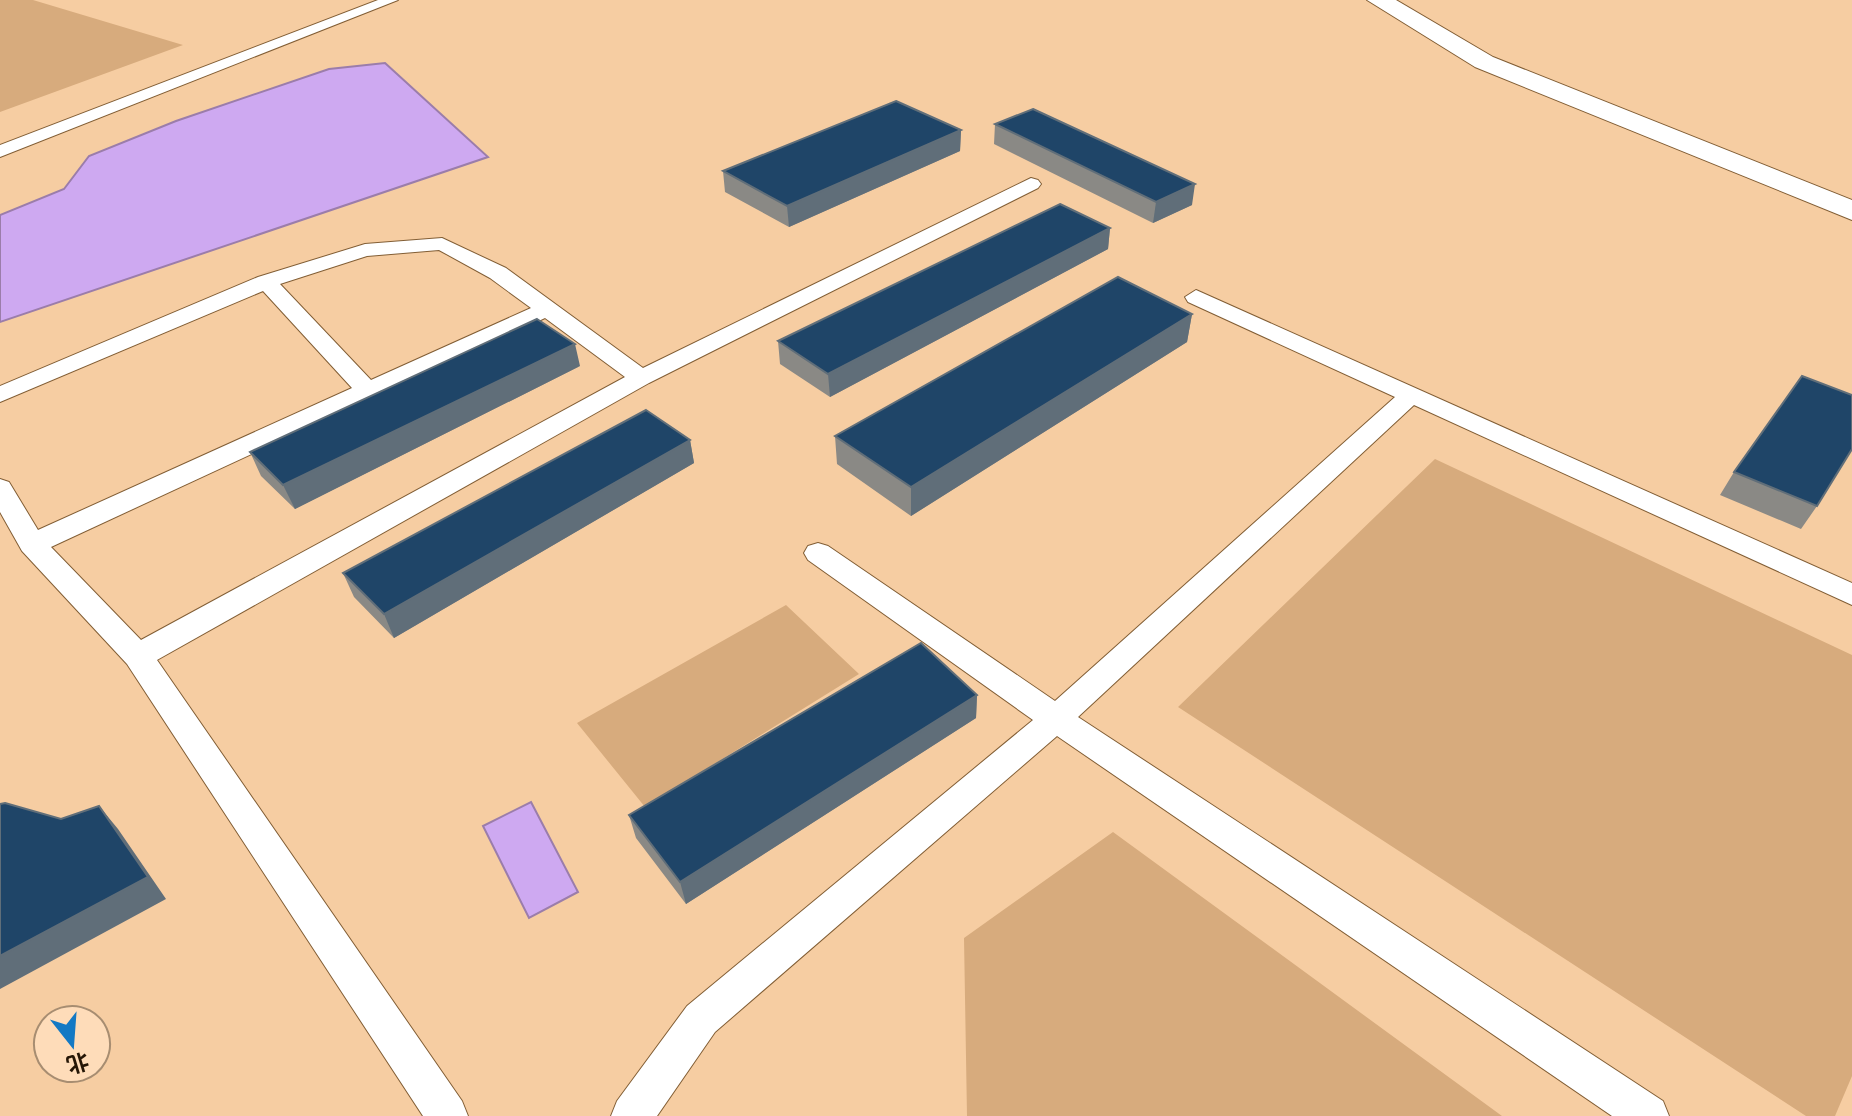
<svg xmlns="http://www.w3.org/2000/svg" width="1852" height="1116" font-family="Figtree,'Noto Sans SC',sans-serif">
  <style>
    .green { fill: #d7ab7d }
    .water { fill: #cea9f1; stroke: #9b7daa; stroke-width: 2 }
    .lines { fill: none; stroke-linecap: round; stroke-linejoin: round }
    .service-casing { stroke: #825e35; stroke-width: 2 }
    .tertiary-casing { stroke: #825e35; stroke-width: 2 }
    .service { fill: #fff; fill-rule: evenodd }
    .tertiary { fill: #fff; fill-rule: evenodd }
    .wall { fill: #8a8985 }
    .shaded-wall { fill: #606e79 }
    .building { fill: #1f4568; stroke: #606e79; stroke-width: 2 }
  </style>
  <rect width="100%" height="100%" fill="#f6cda2"/>
  <path class="green" d="M0 0H33L183 45 0 112Z
    M1435 459 1852 655V1076L1835 1116H1806L1178 707Z
    M786 605 859 674 645 807 577 723Z
    M1113 832 1502 1116H967L964 938Z"/>
  <path class="water" d="M385 63 488 157 0 322V215L64 189 89 156 176 121 329 69Z
    M531 802 578 892 529 918 483 826Z"/>
  <g class="lines">
    <defs>
      <path id="service" d="M378 0H398L0 157V145Z
        M1031 178 1038 180 1041 184 1038 188 649 383 157 660 462 1101 468 1116H423L127 664 22 551 0 512V479L9 482 38 530 352 388 263 291 0 402V386L258 277 365 244 442 238 506 268 643 368ZM439 250 490 278 531 308 371 380 280 284 367 256ZM545 318 625 377 141 640 51 547Z
        M1196 290 1852 583V605L1414 405 1078 717 1663 1101 1669 1116H1612L1057 736 715 1032 657 1116H611L617 1101 687 1006 1033 720 808 560 804 553 808 546 818 543 828 546 1055 701 1395 397 1188 302 1185 297Z"/>
      <path id="tertiary" d="M1367 0H1396L1493 57 1852 200V220L1475 67Z"/>
    </defs>
    <use href="#service" class="service-casing"/>
    <use href="#tertiary" class="tertiary-casing"/>
    <use href="#service" class="service"/>
    <use href="#tertiary" class="tertiary"/>
  </g>
  <path class="wall" d="M995 124 1192 205 1153 223 994 144Z
    M961 130 960 151 789 227 725 192 723 171Z
    M1110 228 1108 249 830 397 780 364 778 341Z
    M1192 314 1187 342 911 516 837 464 835 436Z
    M580 366 295 509 261 476 250 452Z
    M690 440 694 463 394 638 354 597 343 573Z
    M1734 472 1817 506 1801 529 1720 495Z
    M977 695 976 718 686 904 636 838 629 815Z"/>
  <path class="shaded-wall" d="M961 130 960 151 789 227 787 206Z
    M1195 184 1192 205 1153 223 1156 202Z
    M1110 228 1108 249 830 397 828 374Z
    M1192 314 1187 342 911 516V487Z
    M575 344 580 366 295 509 283 485Z
    M690 440 694 463 394 638 384 614Z
    M977 695 976 718 686 904 680 882Z
    M99 806 118 829 166 899 0 989V956Z"/>
  <path class="building" d="M896 101 961 130 787 206 723 171Z
    M1033 109 1195 184 1156 202 995 124Z
    M1060 204 1110 228 828 374 778 341Z
    M1118 277 1192 314 911 487 835 436Z
    M537 319 575 344 283 485 250 452Z
    M1802 376 1852 395V449L1817 506 1734 472Z
    M646 410 690 440 384 614 343 573Z
    M921 643 977 695 680 882 629 815Z
    M5 803 61 819 99 806 148 877 0 956V804Z"/>
  <g transform="translate(72 1044) rotate(163)"><circle r="38" fill="#fedcb9" stroke="#a78d71" stroke-width="2"/>
  <path d="M0-6L14 30L0 20L-14 30Z" fill="#1379c4"/>
  <text y="-12" font-size="22" font-weight="bold" text-anchor="middle" fill="#251606">北</text>
  </g>
</svg>
